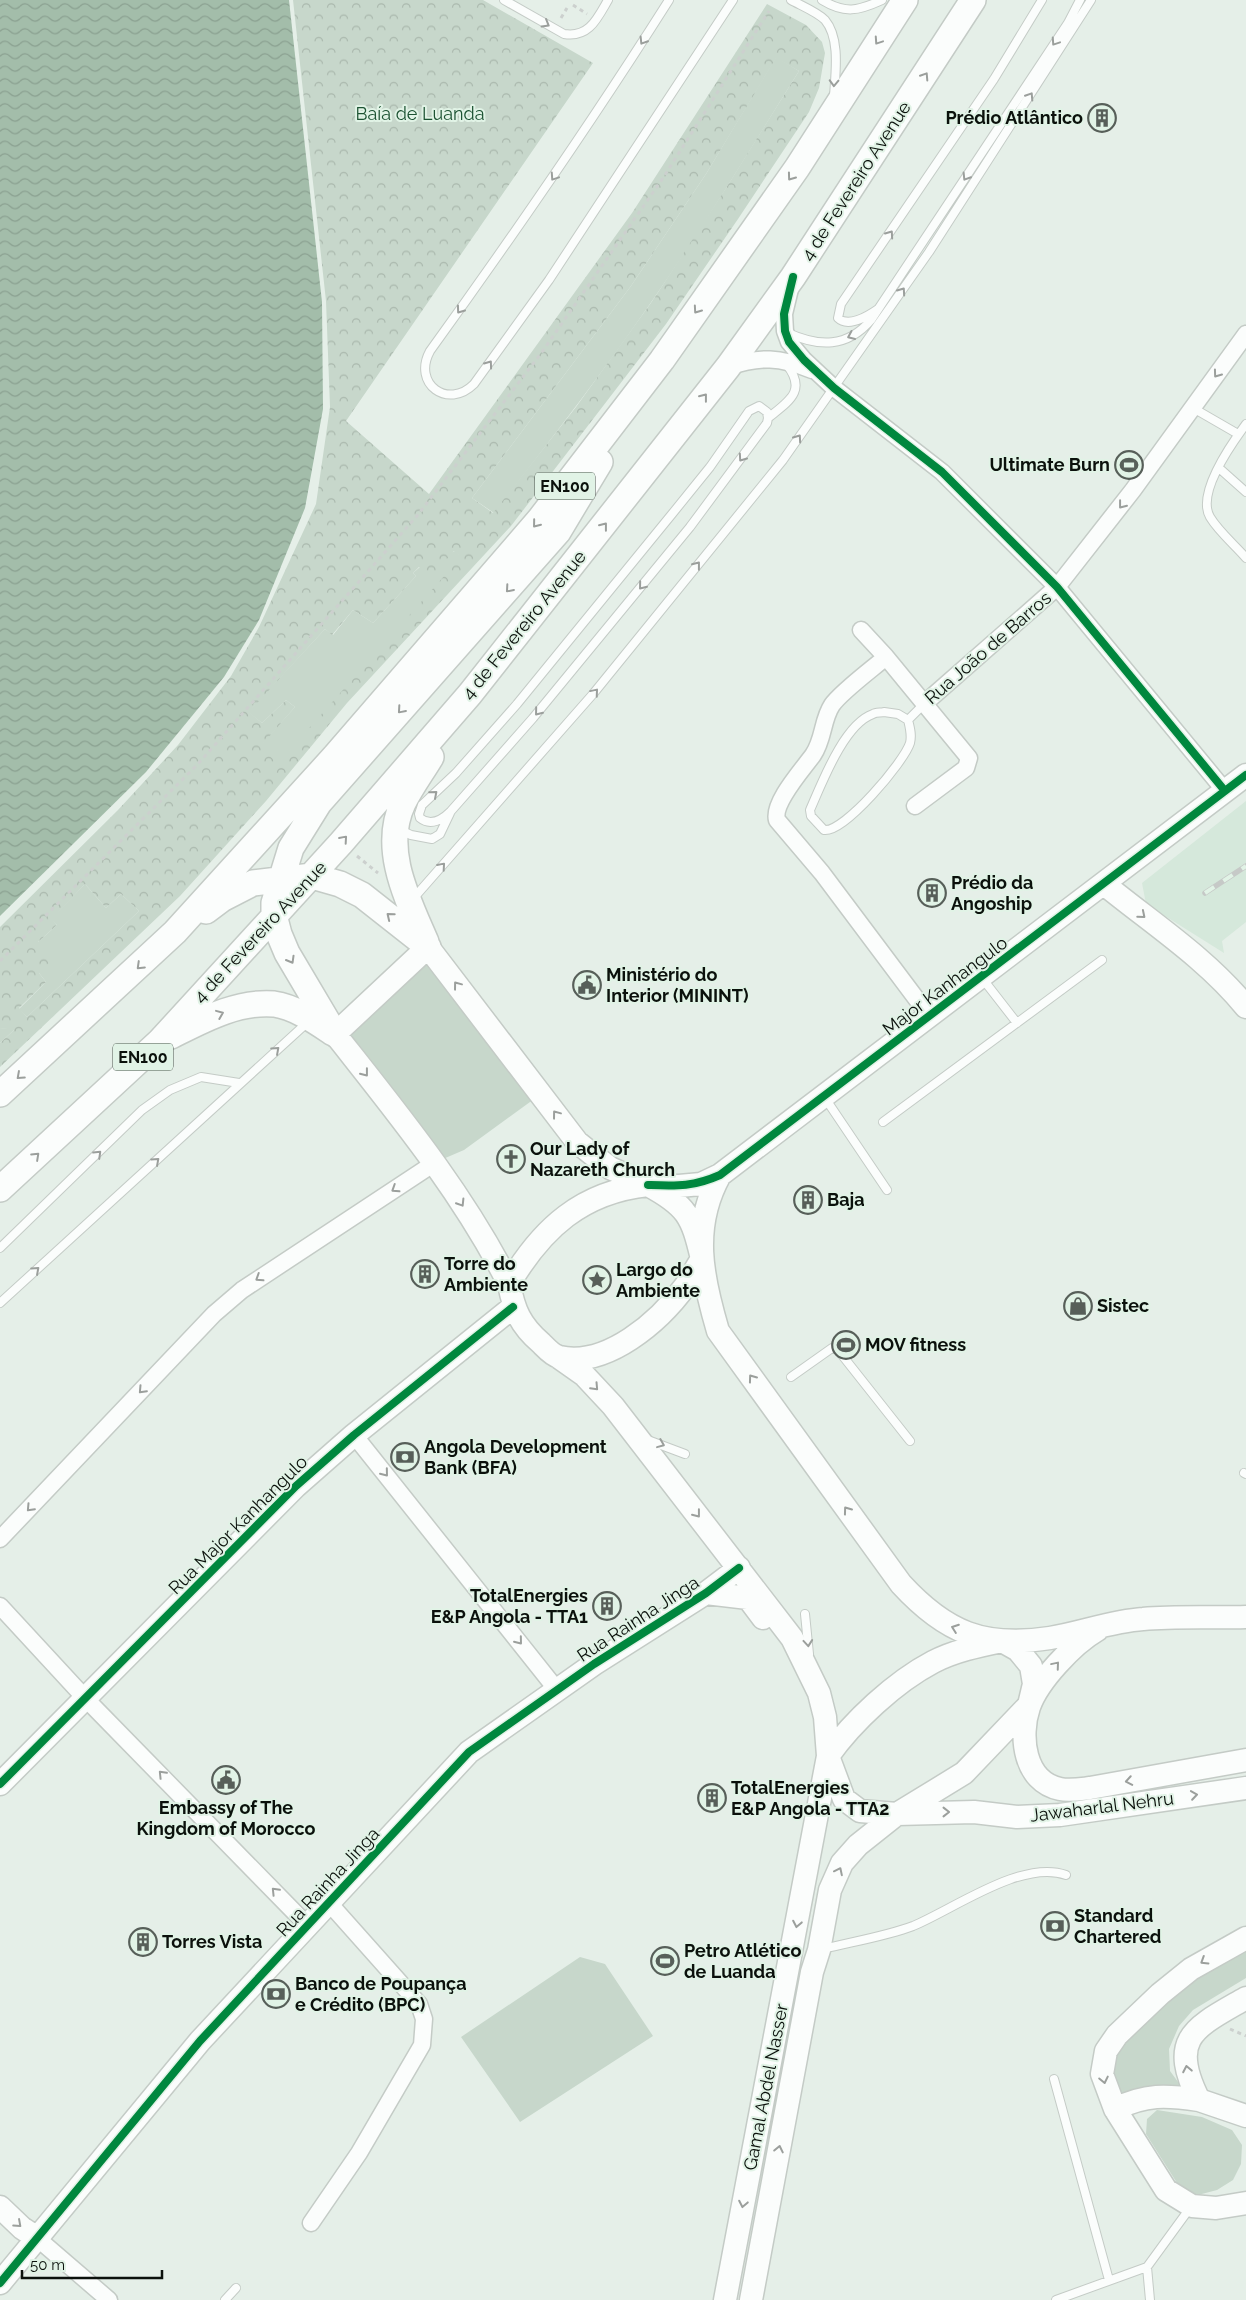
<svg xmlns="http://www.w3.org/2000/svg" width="1246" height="2300" font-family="Raleway,sans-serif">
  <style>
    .built { fill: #d5e8db }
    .grass { fill: #c7d7cb }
    .park { fill: url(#park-crowns); fill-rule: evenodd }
    .water { fill: url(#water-waves) }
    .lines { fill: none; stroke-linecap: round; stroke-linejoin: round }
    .lane-casing { stroke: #c4cbc6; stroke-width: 10 }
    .street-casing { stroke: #c4cbc6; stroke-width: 19 }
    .secondary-casing { stroke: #c4cbc6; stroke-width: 25 }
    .primary-casing { stroke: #c4cbc6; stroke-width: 28 }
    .path { stroke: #ccd0ce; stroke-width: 3; stroke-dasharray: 4 4; stroke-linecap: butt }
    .lane { stroke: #fbfdfc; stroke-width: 8 }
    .street { stroke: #fbfdfc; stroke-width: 16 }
    .secondary { stroke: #fbfdfc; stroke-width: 22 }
    .primary { stroke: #fbfdfc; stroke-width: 25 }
    .rail-casing { stroke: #c6c9c7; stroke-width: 5.5 }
    .rail { stroke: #e1f3e6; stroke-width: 4; stroke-dasharray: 11; stroke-linecap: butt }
    .cycleway-casing { stroke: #e1f3e6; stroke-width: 11 }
    .cycleway { stroke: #00873e; stroke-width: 8 }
    .oneway { stroke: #9b9f9c }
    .labels { text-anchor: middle; stroke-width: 4; stroke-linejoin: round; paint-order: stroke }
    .shield { fill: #e1f3e6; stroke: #4b554d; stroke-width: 1 }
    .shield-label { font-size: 16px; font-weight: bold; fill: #0b110c }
    .park-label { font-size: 18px; fill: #1c5232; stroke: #e1f3e6 }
    .poi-label { font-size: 18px; font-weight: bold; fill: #0b110c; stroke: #e1f3e6; text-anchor: start }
    .street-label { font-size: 18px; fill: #0b110c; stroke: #e1f3e6 }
  </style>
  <defs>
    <pattern id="park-crowns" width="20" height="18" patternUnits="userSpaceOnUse" patternTransform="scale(1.25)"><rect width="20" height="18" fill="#c7d7cb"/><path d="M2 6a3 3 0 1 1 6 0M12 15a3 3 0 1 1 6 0" fill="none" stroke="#aab8ad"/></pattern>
    <pattern id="water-waves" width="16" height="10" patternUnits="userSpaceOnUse" patternTransform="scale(1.25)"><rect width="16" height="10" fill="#a3bdaa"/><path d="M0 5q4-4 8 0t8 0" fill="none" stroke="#8ba191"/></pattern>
  </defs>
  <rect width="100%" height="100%" fill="#e5efe8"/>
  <path class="built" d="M1246 801V922L1222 941 1224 953 1146 904 1142 883Z"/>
  <path class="grass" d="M776 57 799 71C751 148 704 226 652 301 602 374 548 443 494 513L472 498 631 286 706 174Z
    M455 551 462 557 278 764 259 747 295 707 286 700 262 723 248 712 325 629 333 635 353 610 373 623 416 576 413 573 420 567Z
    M85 884 106 908 121 894 139 911 27 1017 19 1009 46 982 39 973 38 942 57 925 51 919Z
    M428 947 541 1094 464 1150 436 1162 335 1034Z
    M0 1028 15 1029 0 1043Z
    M1246 1947V1978L1193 2010 1179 2026 1169 2049 1170 2071 1184 2090 1119 2097 1111 2080 1113 2060 1141 2023 1177 1988Z
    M580 1957 605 1964 653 2036 520 2122 461 2037Z
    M1157 2110 1202 2117 1232 2130 1242 2145 1241 2164 1233 2180 1217 2190 1198 2195 1187 2191 1177 2183 1146 2134 1147 2119Z"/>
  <path class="park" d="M293 0H483L593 63 346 421 429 494 632 213 767 4 806 25 822 42 825 53 819 88 809 112 738 219 666 324 511 526 347 703 266 801 180 896 0 1067V1043L14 1030 0 1028V927L118 810 178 745 231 676 259 627 316 504 330 407 326 301ZM776 58 799 71 726 188 653 300 576 407 493 513 472 498 631 286 706 174ZM454 551 461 557 278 763 260 747 295 707 286 700 262 723 249 712 325 629 332 635 353 610 373 623 416 576 413 573 419 567 432 576ZM85 884 106 908 121 894 139 911 27 1017 19 1008 46 982 39 973 53 959 38 942 57 925 52 919Z"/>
  <path class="water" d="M0 0H289L322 302 323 409 305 508 259 620 224 677 146 772 0 916Z"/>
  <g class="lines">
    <defs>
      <path id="lane" d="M504 0 564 34C589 38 597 19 608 0
        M669 0C593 120 513 236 430 351 412 384 448 410 474 384L549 280 733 0
        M791 0C802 6 817 12 825 20 841 39 835 75 834 97
        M822 0C845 14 858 11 882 0
        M878 309C868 316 848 328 838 318L841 304 994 79 1042 0
        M788 333C819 347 847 348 871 320L1068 23 1080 0
        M1193 408 1238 434
        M768 418 767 412 759 406 749 411 710 467 672 514 517 704 456 773 422 805 419 814 420 818C431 827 443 819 451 811L533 718 690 527 767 423 768 418C789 401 807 391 787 365
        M1246 424C1232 443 1196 493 1210 517 1219 532 1235 545 1246 558
        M1219 468 1246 492
        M884 712 898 714 908 720C910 728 912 735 910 743 904 762 844 833 824 830L811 816 810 810C822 783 844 724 873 714 876 712 881 713 884 712Z
        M908 720 925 703
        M398 829 411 835 432 839 440 834 450 813
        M412 900 593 694 783 460 929 252 1091 0
        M982 978 1017 1023
        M825 1098 887 1190
        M883 1122 1102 960
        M0 1248 142 1110 170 1090 201 1077 239 1083
        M0 1303 309 1021
        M791 1377 832 1348 838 1350 910 1441
        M645 1439 685 1454
        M1244 1473 1246 1474
        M805 1614 809 1654
        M823 1949C851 1942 887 1936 913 1926 954 1909 1022 1859 1066 1875
        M1054 2079 1109 2280
        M1147 2267 1150 2300
        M225 2300 236 2288
        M1056 2300 1147 2267 1190 2208"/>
      <path id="street" d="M790 289 784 314 785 331 789 342 804 360 834 388 942 472 1057 587 1225 791
        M728 367C760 356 780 357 812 370
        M861 630 886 657
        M925 703 1057 587 1133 490 1246 334
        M915 806 966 768 969 758 886 657C872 669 841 692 832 705 822 720 824 739 813 755 803 769 772 803 777 820L822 873 930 1017
        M354 1435 557 1690
        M0 1539 214 1314 242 1290 436 1162
        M0 1606 85 1698 308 1926
        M311 2223 359 2153 422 2045 424 2019 419 2004 330 1904
        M37 2238 109 2300"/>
      <path id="secondary" d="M1104 884C1153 924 1206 958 1246 1007
        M720 1175C691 1227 702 1277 718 1331L901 1584C946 1633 984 1648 1050 1638 1081 1633 1112 1621 1143 1619 1177 1616 1212 1618 1246 1617
        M648 1185C687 1206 692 1216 702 1259 696 1267 692 1277 686 1285 660 1321 607 1368 559 1357 552 1355 546 1348 541 1343 520 1325 514 1310 509 1284 542 1228 582 1192 648 1185Z
        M509 1284C463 1193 398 1114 335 1034L428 947 577 1142 592 1154 610 1168 648 1185 679 1186 701 1184 720 1175 1246 775
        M557 1356 584 1375 613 1406 792 1638 819 1693 825 1717 828 1756 725 2300
        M706 1593 748 1598 763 1618
        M1097 1630C1073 1644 1038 1681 1029 1707 1019 1736 1024 1782 1060 1789 1070 1791 1081 1789 1090 1788L1246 1760
        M1002 1641 1018 1650 1031 1666 1034 1684 1029 1705 964 1773 897 1814 860 1811 844 1799 828 1756C853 1721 895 1682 933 1662 954 1651 978 1646 1002 1641Z
        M0 1784 296 1486 354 1435 513 1307
        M1246 1938 1191 1969 1160 1994 1117 2035 1106 2051 1102 2074 1115 2109 1166 2190 1192 2206 1216 2208 1246 2203
        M1246 1998C1196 2027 1167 2037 1199 2100L1246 2116
        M1115 2109C1146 2094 1166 2095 1199 2100
        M0 2207 22 2228 37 2238
        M0 2283 200 2041 469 1752 594 1664 706 1593 739 1568
        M751 2300 812 1972 819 1950 830 1890 842 1863 858 1845 897 1814 974 1812 1017 1817 1060 1815 1246 1788"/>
      <path id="primary" d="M206 911 222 899 253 883 312 876 340 884 362 895 428 947
        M426 942C408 900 381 849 403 803 411 787 422 772 431 757
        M335 1034 287 953 279 934 274 915V903L291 848 319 803 558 532 600 462
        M171 1036C203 1020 237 1001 274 1004 295 1007 315 1021 333 1033
        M0 1094 175 932 335 756 539 520 662 360 797 168 905 0
        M0 1189 160 1041 341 843 470 694 728 367 793 277 973 0"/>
    </defs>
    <use href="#lane" class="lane-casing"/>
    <use href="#street" class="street-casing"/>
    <use href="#secondary" class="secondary-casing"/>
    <use href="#primary" class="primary-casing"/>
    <path class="path" d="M573 5 587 14
      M561 18 567 8
      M357 856 378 873
      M0 961 197 765 417 516 542 352 663 178 769 11
      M1230 2029 1246 2036"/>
    <use href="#lane" class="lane"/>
    <use href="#street" class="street"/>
    <use href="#secondary" class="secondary"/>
    <use href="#primary" class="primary"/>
    <defs>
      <path id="rail" d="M1205 893 1246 866"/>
    </defs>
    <use href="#rail" class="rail-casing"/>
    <use href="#rail" class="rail"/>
    <defs>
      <path id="cycleway" d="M793 277 784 314 785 331 789 342 804 360 834 388 942 472 1057 587 1225 791
        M648 1185C677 1186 693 1187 720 1175L1246 775
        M0 1784 296 1486 354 1435 513 1307
        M0 2283 200 2041 469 1752 594 1664 706 1593 739 1568"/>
    </defs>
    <use href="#cycleway" class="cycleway-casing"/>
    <use href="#cycleway" class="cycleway"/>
  </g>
  <defs><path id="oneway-chevron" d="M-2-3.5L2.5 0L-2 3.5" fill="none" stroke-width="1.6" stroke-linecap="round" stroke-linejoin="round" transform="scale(1.25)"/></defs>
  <g class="oneway">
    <use href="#oneway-chevron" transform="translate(546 24) rotate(30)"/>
    <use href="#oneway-chevron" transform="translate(643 41) rotate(122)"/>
    <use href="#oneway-chevron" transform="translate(878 41) rotate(124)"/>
    <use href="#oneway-chevron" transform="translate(1055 42) rotate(124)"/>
    <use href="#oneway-chevron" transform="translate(925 76) rotate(-57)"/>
    <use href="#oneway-chevron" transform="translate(834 83) rotate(92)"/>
    <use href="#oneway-chevron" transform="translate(1030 96) rotate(-57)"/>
    <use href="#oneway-chevron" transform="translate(554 177) rotate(124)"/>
    <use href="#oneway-chevron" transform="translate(791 177) rotate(126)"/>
    <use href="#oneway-chevron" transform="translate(966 177) rotate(122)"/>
    <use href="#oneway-chevron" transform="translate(890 234) rotate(-55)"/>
    <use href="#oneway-chevron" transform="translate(902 291) rotate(-55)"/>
    <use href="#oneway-chevron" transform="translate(460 310) rotate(126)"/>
    <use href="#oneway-chevron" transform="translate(697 310) rotate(125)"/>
    <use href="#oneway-chevron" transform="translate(851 336) rotate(156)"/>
    <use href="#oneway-chevron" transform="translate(489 364) rotate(-54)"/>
    <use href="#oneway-chevron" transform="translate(1217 374) rotate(126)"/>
    <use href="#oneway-chevron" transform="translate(704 397) rotate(-52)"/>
    <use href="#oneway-chevron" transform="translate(798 438) rotate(-55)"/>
    <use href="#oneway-chevron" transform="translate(742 458) rotate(125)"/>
    <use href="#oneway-chevron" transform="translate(1122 505) rotate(128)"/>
    <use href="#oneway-chevron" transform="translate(536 524) rotate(129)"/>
    <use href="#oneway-chevron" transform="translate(604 526) rotate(-52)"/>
    <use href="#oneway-chevron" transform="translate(697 565) rotate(-52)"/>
    <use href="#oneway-chevron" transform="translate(642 586) rotate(129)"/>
    <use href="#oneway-chevron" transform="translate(509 589) rotate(131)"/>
    <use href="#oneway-chevron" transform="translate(595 692) rotate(-50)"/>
    <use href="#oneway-chevron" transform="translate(401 710) rotate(131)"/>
    <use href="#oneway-chevron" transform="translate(538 712) rotate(129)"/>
    <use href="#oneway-chevron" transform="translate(434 794) rotate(-41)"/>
    <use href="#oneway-chevron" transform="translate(344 839) rotate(-49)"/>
    <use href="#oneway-chevron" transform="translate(442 866) rotate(-49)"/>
    <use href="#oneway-chevron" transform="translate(1142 915) rotate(40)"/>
    <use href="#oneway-chevron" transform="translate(390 916) rotate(-141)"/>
    <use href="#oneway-chevron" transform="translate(291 960) rotate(60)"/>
    <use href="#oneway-chevron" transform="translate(140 966) rotate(136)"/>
    <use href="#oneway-chevron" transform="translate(457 985) rotate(-127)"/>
    <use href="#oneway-chevron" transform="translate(220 1014) rotate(-22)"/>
    <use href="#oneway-chevron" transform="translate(276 1050) rotate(-42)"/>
    <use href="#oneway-chevron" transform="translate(365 1073) rotate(52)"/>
    <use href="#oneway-chevron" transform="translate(20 1076) rotate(138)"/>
    <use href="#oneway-chevron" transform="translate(556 1114) rotate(-127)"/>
    <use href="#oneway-chevron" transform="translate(98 1154) rotate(-44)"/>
    <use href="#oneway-chevron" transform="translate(36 1156) rotate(-43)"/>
    <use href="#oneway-chevron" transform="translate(156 1161) rotate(-42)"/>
    <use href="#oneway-chevron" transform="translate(395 1189) rotate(147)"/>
    <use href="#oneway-chevron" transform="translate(461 1203) rotate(58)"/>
    <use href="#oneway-chevron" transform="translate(36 1270) rotate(-42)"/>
    <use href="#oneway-chevron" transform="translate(259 1278) rotate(147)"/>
    <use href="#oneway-chevron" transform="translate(752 1378) rotate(-126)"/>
    <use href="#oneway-chevron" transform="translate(595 1387) rotate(47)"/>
    <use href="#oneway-chevron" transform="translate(142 1390) rotate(133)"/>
    <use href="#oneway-chevron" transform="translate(661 1444) rotate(22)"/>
    <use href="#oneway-chevron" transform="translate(385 1473) rotate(51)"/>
    <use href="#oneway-chevron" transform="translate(30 1508) rotate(133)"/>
    <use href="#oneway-chevron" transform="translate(847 1510) rotate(-126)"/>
    <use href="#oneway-chevron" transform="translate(697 1514) rotate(52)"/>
    <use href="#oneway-chevron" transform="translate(955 1628) rotate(-160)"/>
    <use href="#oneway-chevron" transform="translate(519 1641) rotate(51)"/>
    <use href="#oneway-chevron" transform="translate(808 1643) rotate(85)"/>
    <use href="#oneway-chevron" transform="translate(1056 1665) rotate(-50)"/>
    <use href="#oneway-chevron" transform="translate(162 1774) rotate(-134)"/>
    <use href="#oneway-chevron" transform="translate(1129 1781) rotate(170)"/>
    <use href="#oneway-chevron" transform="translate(1194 1795) rotate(-8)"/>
    <use href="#oneway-chevron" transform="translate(946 1812)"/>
    <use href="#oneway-chevron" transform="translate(839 1871) rotate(-64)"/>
    <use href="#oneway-chevron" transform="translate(275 1891) rotate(-134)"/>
    <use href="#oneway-chevron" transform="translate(797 1924) rotate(101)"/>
    <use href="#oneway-chevron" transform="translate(1204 1961) rotate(148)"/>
    <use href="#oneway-chevron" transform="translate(1187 2069) rotate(-101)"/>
    <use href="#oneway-chevron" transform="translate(1104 2080) rotate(78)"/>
    <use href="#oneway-chevron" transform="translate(779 2149) rotate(-78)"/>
    <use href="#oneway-chevron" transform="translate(743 2204) rotate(101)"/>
    <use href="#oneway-chevron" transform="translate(18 2224) rotate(42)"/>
  </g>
  <defs>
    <symbol id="building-ring" viewBox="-11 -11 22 22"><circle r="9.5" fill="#e1f3e6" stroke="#575f59" stroke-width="1.5"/><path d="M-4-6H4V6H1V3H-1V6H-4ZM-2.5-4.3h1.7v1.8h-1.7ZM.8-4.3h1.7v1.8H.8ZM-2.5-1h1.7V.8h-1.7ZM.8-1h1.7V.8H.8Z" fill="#575f59"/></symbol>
    <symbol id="stadium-ring" viewBox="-11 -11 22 22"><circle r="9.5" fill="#e1f3e6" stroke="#575f59" stroke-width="1.5"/><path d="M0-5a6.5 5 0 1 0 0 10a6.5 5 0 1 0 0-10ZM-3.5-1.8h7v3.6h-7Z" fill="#575f59"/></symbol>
    <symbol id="civic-ring" viewBox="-11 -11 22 22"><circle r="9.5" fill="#e1f3e6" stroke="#575f59" stroke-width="1.5"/><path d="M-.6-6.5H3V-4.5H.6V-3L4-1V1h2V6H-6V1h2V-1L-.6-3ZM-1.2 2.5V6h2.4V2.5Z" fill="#575f59"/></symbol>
    <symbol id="church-ring" viewBox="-11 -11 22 22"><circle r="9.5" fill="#e1f3e6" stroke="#575f59" stroke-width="1.5"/><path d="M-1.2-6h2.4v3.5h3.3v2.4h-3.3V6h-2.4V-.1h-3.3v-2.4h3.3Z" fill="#575f59"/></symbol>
    <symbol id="sight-ring" viewBox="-11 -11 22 22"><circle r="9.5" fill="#e1f3e6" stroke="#575f59" stroke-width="1.5"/><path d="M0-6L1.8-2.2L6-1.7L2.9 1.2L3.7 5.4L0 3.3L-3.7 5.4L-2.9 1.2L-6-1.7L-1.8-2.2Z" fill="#575f59"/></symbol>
    <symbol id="shop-ring" viewBox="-11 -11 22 22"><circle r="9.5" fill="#e1f3e6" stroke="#575f59" stroke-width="1.5"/><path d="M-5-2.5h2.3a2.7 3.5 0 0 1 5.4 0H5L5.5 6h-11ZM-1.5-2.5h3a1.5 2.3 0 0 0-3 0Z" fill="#575f59"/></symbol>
    <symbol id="bank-ring" viewBox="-11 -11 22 22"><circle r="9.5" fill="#e1f3e6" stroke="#575f59" stroke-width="1.5"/><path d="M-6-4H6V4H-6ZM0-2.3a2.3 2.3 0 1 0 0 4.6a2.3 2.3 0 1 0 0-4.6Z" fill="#575f59"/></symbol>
  </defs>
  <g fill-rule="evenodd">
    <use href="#building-ring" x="1086" y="102" width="32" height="32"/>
    <use href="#stadium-ring" x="1113" y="449" width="32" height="32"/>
    <use href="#building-ring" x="916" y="877" width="32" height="32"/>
    <use href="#civic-ring" x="571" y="969" width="32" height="32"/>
    <use href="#church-ring" x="495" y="1143" width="32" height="32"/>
    <use href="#building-ring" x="792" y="1184" width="32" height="32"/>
    <use href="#building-ring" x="409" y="1258" width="32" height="32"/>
    <use href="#sight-ring" x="581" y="1264" width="32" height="32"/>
    <use href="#shop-ring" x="1062" y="1290" width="32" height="32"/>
    <use href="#stadium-ring" x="830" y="1329" width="32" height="32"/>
    <use href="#bank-ring" x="389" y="1441" width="32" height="32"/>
    <use href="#building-ring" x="591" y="1590" width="32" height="32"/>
    <use href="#civic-ring" x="210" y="1764" width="32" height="32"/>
    <use href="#building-ring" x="696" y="1782" width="32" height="32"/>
    <use href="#bank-ring" x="1039" y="1910" width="32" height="32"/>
    <use href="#building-ring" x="127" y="1926" width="32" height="32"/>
    <use href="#stadium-ring" x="649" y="1945" width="32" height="32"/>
    <use href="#bank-ring" x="260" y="1978" width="32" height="32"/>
  </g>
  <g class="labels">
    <g class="shield">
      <rect x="535" y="472.5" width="60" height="27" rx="4"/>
      <rect x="113" y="1043.5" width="60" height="27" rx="4"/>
    </g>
    <g class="shield-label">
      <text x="565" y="492">EN100</text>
      <text x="143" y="1063">EN100</text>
    </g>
    <g class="park-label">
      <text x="420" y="120">Baía de Luanda</text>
    </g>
    <g class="poi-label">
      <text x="1083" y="124" text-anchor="end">Prédio Atlântico</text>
      <text x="1110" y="471" text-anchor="end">Ultimate Burn</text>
      <text x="951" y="889">Prédio da<tspan x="951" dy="21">Angoship</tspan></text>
      <text x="606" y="981">Ministério do<tspan x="606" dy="21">Interior (MININT)</tspan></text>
      <text x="530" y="1155">Our Lady of<tspan x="530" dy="21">Nazareth Church</tspan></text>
      <text x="827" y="1206">Baja</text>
      <text x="444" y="1270">Torre do<tspan x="444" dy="21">Ambiente</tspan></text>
      <text x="616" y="1276">Largo do<tspan x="616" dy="21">Ambiente</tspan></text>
      <text x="1097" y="1312">Sistec</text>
      <text x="865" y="1351">MOV fitness</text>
      <text x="424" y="1453">Angola Development<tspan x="424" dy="21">Bank (BFA)</tspan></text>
      <text x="588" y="1602" text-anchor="end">TotalEnergies<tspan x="588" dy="21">E&amp;P Angola - TTA1</tspan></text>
      <text x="731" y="1794">TotalEnergies<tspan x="731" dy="21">E&amp;P Angola - TTA2</tspan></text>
      <text x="226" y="1814" text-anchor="middle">Embassy of The<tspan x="226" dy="21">Kingdom of Morocco</tspan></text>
      <text x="1074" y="1922">Standard<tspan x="1074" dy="21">Chartered</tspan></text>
      <text x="162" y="1948">Torres Vista</text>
      <text x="684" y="1957">Petro Atlético<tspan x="684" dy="21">de Luanda</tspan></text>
      <text x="295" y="1990">Banco de Poupança<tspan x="295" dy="21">e Crédito (BPC)</tspan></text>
    </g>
    <g class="street-label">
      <text transform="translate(856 181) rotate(-57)" y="6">4 de Fevereiro Avenue</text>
      <text transform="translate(524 625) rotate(-51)" y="6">4 de Fevereiro Avenue</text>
      <text transform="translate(988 648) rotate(-41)" y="6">Rua João de Barros</text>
      <text transform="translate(260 932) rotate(-47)" y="6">4 de Fevereiro Avenue</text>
      <text transform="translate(945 986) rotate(-37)" y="6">Major Kanhangulo</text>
      <text transform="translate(238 1525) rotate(-45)" y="6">Rua Major Kanhangulo</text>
      <text transform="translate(638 1619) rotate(-33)" y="6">Rua Rainha Jinga</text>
      <text transform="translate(1102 1807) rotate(-7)" y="6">Jawaharlal Nehru</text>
      <text transform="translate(328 1882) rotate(-47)" y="6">Rua Rainha Jinga</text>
      <text transform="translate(766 2087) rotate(-79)" y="6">Gamal Abdel Nasser</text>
    </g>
  </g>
  <path d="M22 2270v8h140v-8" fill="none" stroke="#0b110c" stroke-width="2.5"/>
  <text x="30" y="2270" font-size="15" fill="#0b110c" stroke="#e1f3e6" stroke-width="4" paint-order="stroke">50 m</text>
</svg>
